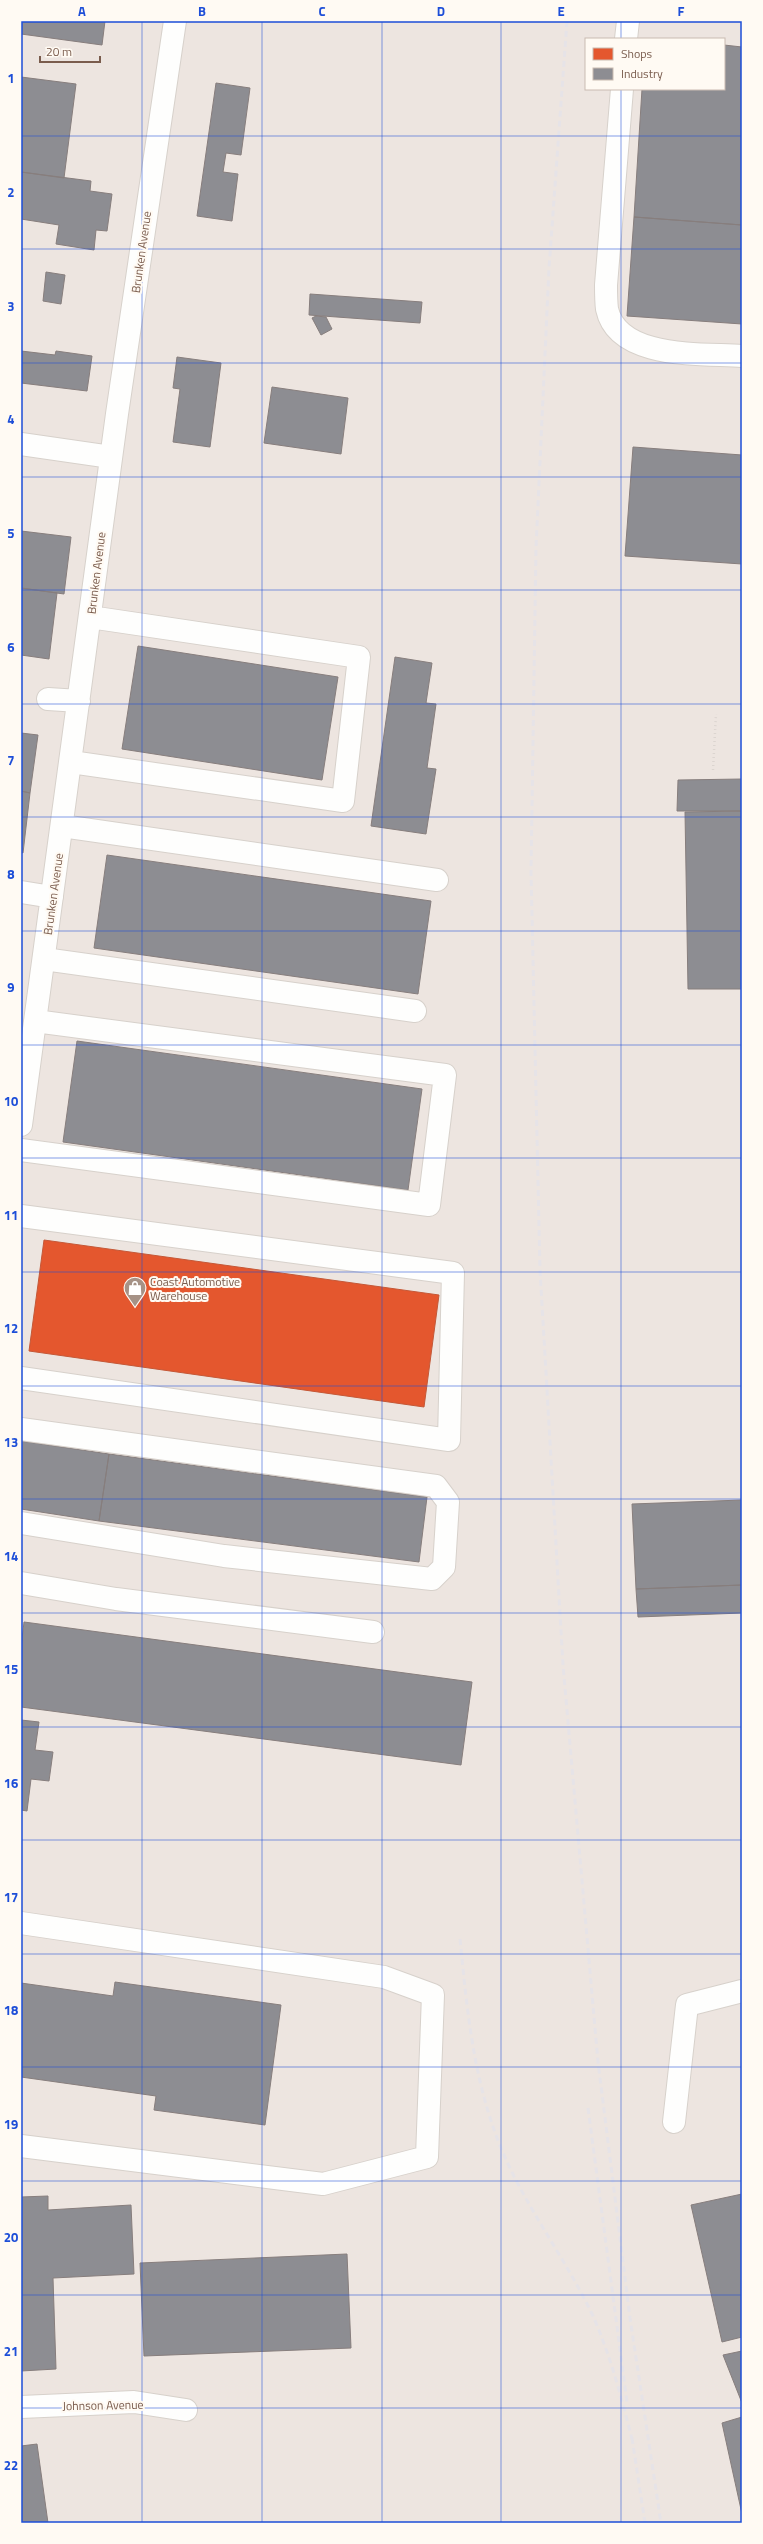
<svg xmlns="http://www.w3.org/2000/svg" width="763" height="2544" viewBox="0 0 763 2544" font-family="'Titillium Web',sans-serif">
	<rect width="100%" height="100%" fill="#f9f5f0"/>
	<path fill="#ede5e0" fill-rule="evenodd" d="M21 21H742V2523H21ZM586 39H724V89H586Z"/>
	<path fill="#e4572e" stroke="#c45837" d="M44 1240 439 1295 424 1407 29 1351Z"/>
	<path fill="#8d8d92" stroke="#877e7d" d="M21 21H105L102 45 21 34Z
		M724 45 742 47V225L634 217 642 89H724Z
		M21 77 76 84 64 178 21 172Z
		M216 83 250 88 241 155 226 153 223 172 238 174 232 221 197 216Z
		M21 172 91 181 90 191 112 194 107 231 96 230 94 250 56 244 59 225 21 219Z
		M634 217 742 225V324L627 316Z
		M46 272 65 275 61 304 43 301Z
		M310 294 422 302 420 323 309 315Z
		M316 316 326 317 332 329 321 335 312 318Z
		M21 351 55 355 56 351 92 356 87 391 21 383Z
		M177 357 221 363 210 447 173 442 180 389 173 388Z
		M272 387 348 398 341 454 264 443Z
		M633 447 742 455V564L625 556Z
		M21 531 71 537 64 594 21 588Z
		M21 588 57 593 49 659 21 655Z
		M138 646 338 677 322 780 122 749Z
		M395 657 432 663 426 703 436 704 427 768 436 769 426 834 371 826Z
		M21 733 38 735 30 793 21 791Z
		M742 779V811H677L678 780Z
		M21 791 30 793 23 853 21 852Z
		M742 811V989H688L685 812Z
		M107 855 431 901 418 994 94 948Z
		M77 1041 422 1089 408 1190 63 1142Z
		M21 1441 109 1454 99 1521 21 1509Z
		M109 1454 427 1497 419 1562 99 1521Z
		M742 1500V1585L636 1589 632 1504Z
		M742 1585V1613L638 1617 636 1589Z
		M24 1622 472 1682 461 1765 21 1707V1648Z
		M21 1720 39 1722 35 1750 53 1752 49 1781 31 1779 27 1811 21 1810Z
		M115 1982 281 2005 265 2125 154 2110 156 2096 21 2077V1983L113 1996Z
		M742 2194V2337L722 2342 691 2205Z
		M48 2196V2210L131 2205 134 2274 53 2278 56 2369 21 2371V2197Z
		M347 2254 351 2348 144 2356 140 2263Z
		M742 2351V2403L723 2355Z
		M742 2417V2514L722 2423Z
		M37 2444 48 2523H21V2446Z"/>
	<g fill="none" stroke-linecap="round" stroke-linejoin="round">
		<g stroke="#d7d1cb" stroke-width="24">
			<path id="minor" d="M626 39 628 21
				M622 89 606 285C606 292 606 301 607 309 618 360 703 353 742 356
				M21 444 111 457
				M48 699 79 701
				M71 762 343 801 359 657 90 617
				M62 826 437 880
				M21 892 52 897
				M44 959 415 1011
				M21 1125 117 414 175 21
				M21 1150 429 1205 445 1075 35 1021
				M21 1216 453 1273 449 1440 21 1378
				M21 1429 436 1486 448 1502 444 1567 432 1579 224 1556 21 1523
				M21 1583 116 1599 373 1632
				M21 1923 384 1977 433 1995 427 2157 323 2184 21 2146
				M674 2122 687 2005 742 1991
				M21 2407 134 2402 186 2410"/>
		</g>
		<path stroke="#dcd5d0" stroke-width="2.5" stroke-dasharray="1 3" stroke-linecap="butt" d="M713 770 716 714"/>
		<use href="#minor" stroke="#fefefd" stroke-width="22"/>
		<path stroke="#e6e3e7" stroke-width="3" stroke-dasharray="6 4" stroke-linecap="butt" d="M567 21 549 268 536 548 531 871 540 1270 563 1665 598 2062 630 2318 661 2523
			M460 1939C467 2009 473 2077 499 2143 523 2204 565 2257 593 2316 611 2357 622 2400 633 2443
			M588 2108 627 2402
			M632 2438 645 2523"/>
	</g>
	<path fill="none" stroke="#1d4ed8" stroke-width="1" stroke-opacity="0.55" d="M142 21V2523M262 21V2523M382 21V2523M501 21V2523M621 21V39M621 89V2523M21 136H742M21 249H742M21 363H742M21 477H742M21 590H742M21 704H742M21 817H742M21 931H742M21 1045H742M21 1158H742M21 1272H742M21 1386H742M21 1499H742M21 1613H742M21 1727H742M21 1840H742M21 1954H742M21 2067H742M21 2181H742M21 2295H742M21 2408H742"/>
	<defs>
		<g id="shop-pin" transform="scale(1.15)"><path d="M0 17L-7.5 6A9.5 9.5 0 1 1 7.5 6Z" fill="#a69286" stroke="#fffaf3"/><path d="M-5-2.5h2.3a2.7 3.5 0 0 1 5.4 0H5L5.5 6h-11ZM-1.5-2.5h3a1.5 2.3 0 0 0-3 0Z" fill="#fff"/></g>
	</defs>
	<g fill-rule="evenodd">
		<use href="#shop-pin" x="135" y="1288"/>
	</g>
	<g text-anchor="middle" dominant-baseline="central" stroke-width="4" stroke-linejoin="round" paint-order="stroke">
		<g font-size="12" fill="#7a5c4d" stroke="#fffaf3">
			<text transform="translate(141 252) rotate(-82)">Brunken Avenue</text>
			<text transform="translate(96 573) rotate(-83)">Brunken Avenue</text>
			<text transform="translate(53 894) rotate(-82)">Brunken Avenue</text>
			<text transform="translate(103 2405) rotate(-1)">Johnson Avenue</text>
		</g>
		<g font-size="12" fill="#7a5c4d" stroke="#fffaf3" text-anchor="start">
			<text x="150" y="1281">Coast Automotive<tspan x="150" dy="14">Warehouse</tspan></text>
		</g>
	</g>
	<rect width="763" height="2544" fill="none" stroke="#fffaf3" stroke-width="44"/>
	<rect x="585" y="38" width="140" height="52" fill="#fffaf3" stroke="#cabbb1"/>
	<rect x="593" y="48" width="20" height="12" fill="#e4572e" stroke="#cabbb1"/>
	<text x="621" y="58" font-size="12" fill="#7a5c4d">Shops</text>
	<rect x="593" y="68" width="20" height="12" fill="#8d8d92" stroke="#cabbb1"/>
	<text x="621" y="78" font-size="12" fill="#7a5c4d">Industry</text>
	<path d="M40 56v6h60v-6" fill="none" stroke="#7a5c4d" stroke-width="2"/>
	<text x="46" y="56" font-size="12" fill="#7a5c4d" stroke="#fffaf3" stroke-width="3" paint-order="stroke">20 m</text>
	<rect x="22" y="22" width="719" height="2500" fill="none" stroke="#1d4ed8" stroke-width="1.5"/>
	<g font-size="13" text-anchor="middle" font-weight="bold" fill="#1d4ed8">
		<text x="82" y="16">A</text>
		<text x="202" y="16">B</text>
		<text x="322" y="16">C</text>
		<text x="441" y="16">D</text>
		<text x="561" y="16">E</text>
		<text x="681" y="16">F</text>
		<text x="11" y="83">1</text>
		<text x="11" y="197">2</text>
		<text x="11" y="311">3</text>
		<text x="11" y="424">4</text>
		<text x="11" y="538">5</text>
		<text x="11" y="652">6</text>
		<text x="11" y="765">7</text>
		<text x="11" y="879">8</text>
		<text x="11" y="992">9</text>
		<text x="11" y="1106">10</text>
		<text x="11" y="1220">11</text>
		<text x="11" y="1333">12</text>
		<text x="11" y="1447">13</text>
		<text x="11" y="1561">14</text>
		<text x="11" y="1674">15</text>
		<text x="11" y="1788">16</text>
		<text x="11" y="1902">17</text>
		<text x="11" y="2015">18</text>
		<text x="11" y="2129">19</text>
		<text x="11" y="2242">20</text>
		<text x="11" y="2356">21</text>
		<text x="11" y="2470">22</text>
	</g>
</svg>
